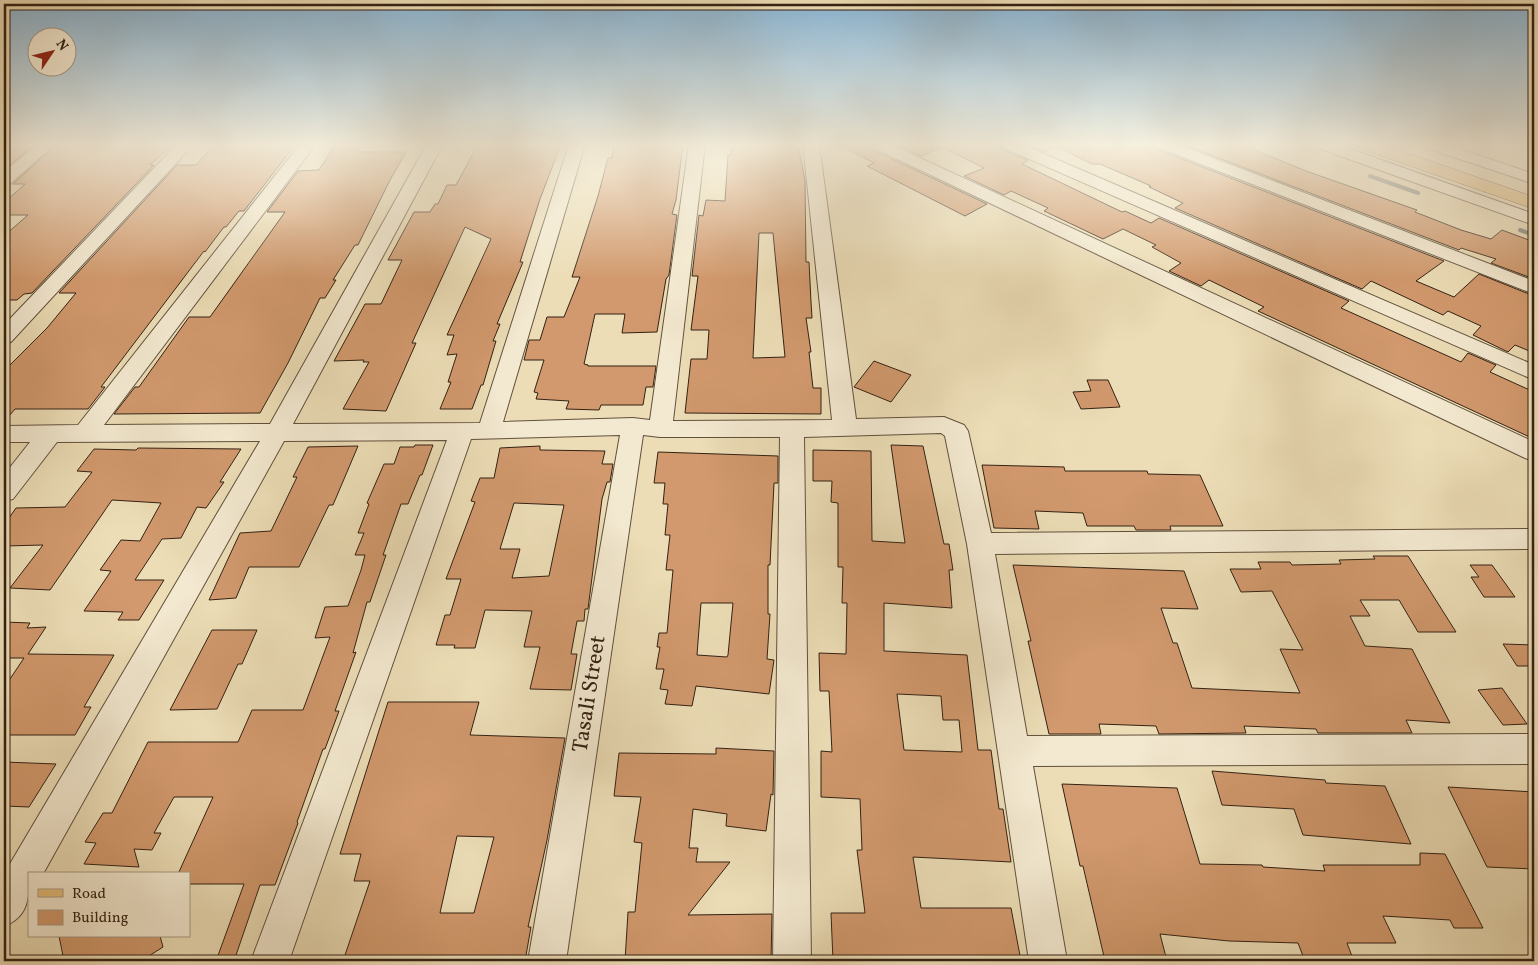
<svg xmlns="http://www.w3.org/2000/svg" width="1538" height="965" viewBox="0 0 1538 965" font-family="Vollkorn,serif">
	<rect width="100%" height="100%" fill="#ecddb6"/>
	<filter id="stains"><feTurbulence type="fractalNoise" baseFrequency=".004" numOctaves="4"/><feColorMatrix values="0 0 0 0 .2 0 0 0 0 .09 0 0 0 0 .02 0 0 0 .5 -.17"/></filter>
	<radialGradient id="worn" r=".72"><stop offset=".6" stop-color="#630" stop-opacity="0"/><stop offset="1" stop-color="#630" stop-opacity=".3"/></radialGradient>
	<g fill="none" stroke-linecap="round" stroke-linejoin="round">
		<path stroke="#737c77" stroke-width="4" d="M1281 144 1287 146
			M1370 176 1418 193
			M1520 230 1534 235"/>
	</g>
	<path fill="#d1996d" stroke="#332113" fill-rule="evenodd" d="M4 144H35L4 170Z
		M57 144H73L69 147H170L150 165H154L32 293 24 294 17 300H4V236L28 215H4V203L25 184H13Z
		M536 144H561L540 199 520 262H523L497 324H500L493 341H496L483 385H481L472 409H440L451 382H448L457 354 447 355 454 335H447L491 239 465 227 412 343H416L386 411 343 409 369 362H363L364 360 334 361 365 304H381L402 260H388L414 212H430L435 204H438L447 185H456L477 146 535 147Z
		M683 144 676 200 672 214 677 215 669 275 666 279 657 332 622 333 625 314H595L584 364 588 365V366H656L653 387H646L643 405H601L599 410 566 409 569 401 536 399 538 393 534 392 544 360H524L529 340H540L547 317H564L580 277H572L598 196 608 158H612L614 145Z
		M731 144H798L805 181 806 262H809L811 302 812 318H806L811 352H809L813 388H821V414L685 413 691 359H707L709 330H691L698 276H692L699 215 703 216 706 200 725 201 728 155H731ZM759 233H773L785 357 753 358Z
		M837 144H868L871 149 987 204 965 216 867 166 874 163Z
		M894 144H998L1001 149 1028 160 1022 164 1122 212 1125 211 1151 223 1159 218 1349 301 1341 308 1461 362 1468 353 1496 365 1490 372 1534 392V439L1258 311 1264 307 1209 280 1201 286 1169 271 1181 263 1152 247 1156 245 1123 229 1103 239 1044 211 1048 208 1011 191 1004 195 964 176 984 168 942 147 921 156Z
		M1025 144H1153L1156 149 1444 261 1416 281 1454 297 1479 274 1534 296V353L1515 345 1508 352 1473 335 1481 326 1448 311 1443 315 1371 281 1362 289 1175 208 1183 203 1149 187 1151 186 1100 164H1092L1056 146 1044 152Z
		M1182 144H1240L1306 171 1417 210 1415 212 1461 230 1491 239 1502 230 1534 242V279L1491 263 1496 259 1461 248 1459 250Z
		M214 145H295L244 211H239L226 227H224L205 252 204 251 101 387H105L88 409H15L4 422V371L47 328 76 293H59L177 165H196Z
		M335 145H362L358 152H406L390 180 358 245H355L333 280H336L325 298H320L288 363 260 413 114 414 135 387H139L189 317H210L285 212H267L298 171 319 170Z
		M874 361 911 375 891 402 854 387Z
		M1087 380H1108L1120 407 1081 409 1073 392 1091 391Z
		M415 445H433L422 475H420L408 504H401L383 555H386L370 602H367L353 653 356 652 335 711H339L325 749H323L297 822 298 823 275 885H260L234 961H216L244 884H189V874H178L213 797H174L154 833H161L152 850 134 849 139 867 84 864 96 843 85 842 103 813H112L148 742H238L252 710H303L330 637 315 638 325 607 348 606 361 570 365 555H355L364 533H358L369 504 367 503 384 464H394L400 447H414Z
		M891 445 923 446 944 544H949L953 570H949L952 608 884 603V651L967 655 978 750H991L999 809H1003L1011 862 913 857 921 908H1011L1021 961H833L831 913H865L857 850H862L860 799 821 797V751L832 752 829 691H820L819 653 846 654 847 603H842L843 567H838V503L831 502 832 481H813V450L871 451 872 541 905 543ZM897 694 941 696 943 720H959L962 752 904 750Z
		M358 446 333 505H329L299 567H249L236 598 209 600 240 533 271 531 297 477H293L308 447Z
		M540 446V450L605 451 602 464H613L610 482H607L602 499 588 609H585L584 621H577L571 654H577L571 690 530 689 540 647H524L532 611 485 610 475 648H454L455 645H436L445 615H450L461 579H446L475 502 471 501 480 478H494L500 448ZM514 503 564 505 549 576 512 578 520 549H500Z
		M138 448 241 449 220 482H224L206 508 197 507 181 538 162 539 135 580H164L139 620H118L123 612 84 611 111 571 100 570 121 540 140 541 161 503 112 500 50 590 10 588 43 545 4 546V525L16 508 65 507 92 472 77 471 94 449 136 450Z
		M658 452 778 456V483H774L770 565H768V614H770L767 659 774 660 769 694 696 686 692 706 665 704 668 690 660 689 664 669H656L660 647H657L659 633H667L673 570H666L670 535H665L668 504H663L665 483H654ZM701 603H733L728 655 727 657 697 655Z
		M982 465 1064 467 1065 471H1147L1148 474 1200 475 1223 526H1170L1171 530H1136L1134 526H1087L1083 513 1035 511 1039 529 994 528Z
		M1373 556H1408L1456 632H1418L1399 600H1360L1370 616H1350L1365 646 1412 649 1450 723 1406 720 1412 733H1318L1316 729 1244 726 1246 733 1159 734 1156 726 1099 724 1101 734H1049L1028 641H1031L1013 565 1184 571 1198 609 1161 608 1173 643H1177L1192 688 1300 693 1280 649 1303 650 1272 591 1241 592 1230 569H1261L1258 562H1290L1292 565 1341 564 1339 560 1375 559Z
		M1470 565H1492L1515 597H1484L1471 577H1479Z
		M4 622 30 623 27 628 46 627 28 654 114 655 84 707H91L75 735H4V688L24 658H4Z
		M212 630H257L242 664H238L217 709 170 710Z
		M1503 644 1534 645V666H1517Z
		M1502 688 1527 724 1503 725 1478 690Z
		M388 702H479L470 735 565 738 547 840 528 927H531L525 961H343L370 881H354L361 854H340ZM457 836 494 837 474 913H440Z
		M716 748 774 751 773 795 771 794 766 831 726 826 727 814 693 809 689 848H698L696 862H730L688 915 772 914 771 961H625L628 912H635L642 843 634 842 641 797 614 796 619 753 716 754Z
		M4 762 56 764 29 807 4 806Z
		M1212 771 1325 780 1326 783 1385 786 1411 844 1303 835 1294 809 1222 805Z
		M1062 784 1177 788 1200 864 1262 865 1263 867 1325 871 1323 865H1420V853L1445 854 1483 928H1454L1450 920 1383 916 1396 943H1347L1353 959 1303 956 1298 943 1229 941 1160 934 1167 961H1105L1083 866H1080Z
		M1448 787 1534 792V869L1487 867Z
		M59 936H160L163 947 141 961H64Z"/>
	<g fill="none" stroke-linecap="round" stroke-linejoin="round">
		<g stroke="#61503c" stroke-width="2">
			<path id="minor" d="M38 144H55L10 184 4 185V172Z
				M177 144H194L11 342 4 344V325Z
				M300 144H316L104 425 270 424 427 144H443L293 424 480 423 569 144H585L503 422 633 418 650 420 689 144H705L673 421 832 420 803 144H819L856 419 944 417 964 425 968 431 991 533 1534 529V549L995 554 1027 736 1534 734V764L1033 766 1067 961H1029L967 544 945 436 941 433 804 437 811 961H773L780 437H660L643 435 566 961H528L620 435 471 439 289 961H251L447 440 284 441 43 874H29C29 897 29 917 4 926V874L260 441 57 442 13 499 4 501V475L30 442H4V426L78 425Z
				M870 144H890L1534 442V461L1525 458 872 147Z
				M1000 144H1021L1534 365V380L1002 147Z
				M1155 144H1177L1534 281V294L1157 147Z
				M1313 144H1336L1534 214V225L1315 147Z
				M1422 144H1445L1534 174V184L1424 147Z"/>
		</g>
		<g stroke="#332113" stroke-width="1">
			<path id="major" d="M1356 144H1381L1534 197V209L1359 148Z"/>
		</g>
		<use href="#minor" fill="#f3e9d0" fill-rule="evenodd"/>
		<use href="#major" fill="#e6be7b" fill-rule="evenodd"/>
	</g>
	<linearGradient id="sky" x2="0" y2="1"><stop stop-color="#8ab6d5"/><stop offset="0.52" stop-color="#f6f0de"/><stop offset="1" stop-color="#f6f0de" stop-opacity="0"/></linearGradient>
	<rect width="1538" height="279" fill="url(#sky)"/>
	<g text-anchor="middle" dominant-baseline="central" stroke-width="4.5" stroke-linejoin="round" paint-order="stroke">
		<g font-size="22" fill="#332113" stroke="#f3e9d0">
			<text transform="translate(590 694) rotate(-81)">Tasali Street</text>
		</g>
	</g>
	<rect width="1538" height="965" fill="none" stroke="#ecddb6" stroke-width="20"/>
	<rect x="5" y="5" width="1528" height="955" fill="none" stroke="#332113" stroke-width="2.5"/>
	<rect x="10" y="10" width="1518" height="945" fill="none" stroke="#332113"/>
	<rect x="28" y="872" width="162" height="65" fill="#f3e9d0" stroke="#a69984"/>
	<rect x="38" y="889" width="25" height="8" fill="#e6be7b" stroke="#a69984"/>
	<text x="72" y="898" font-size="15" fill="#332113">Road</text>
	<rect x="38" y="910" width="25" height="15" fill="#d1996d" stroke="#a69984"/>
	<text x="72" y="922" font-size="15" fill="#332113">Building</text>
	<g transform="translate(52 52) rotate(55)"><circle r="24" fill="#f3e9d0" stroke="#a69984"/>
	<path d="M0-4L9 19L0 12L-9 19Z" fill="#8f2418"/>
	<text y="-8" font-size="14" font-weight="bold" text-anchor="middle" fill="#332113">N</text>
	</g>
	<rect width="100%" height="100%" filter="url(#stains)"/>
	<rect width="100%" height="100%" fill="url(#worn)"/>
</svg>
